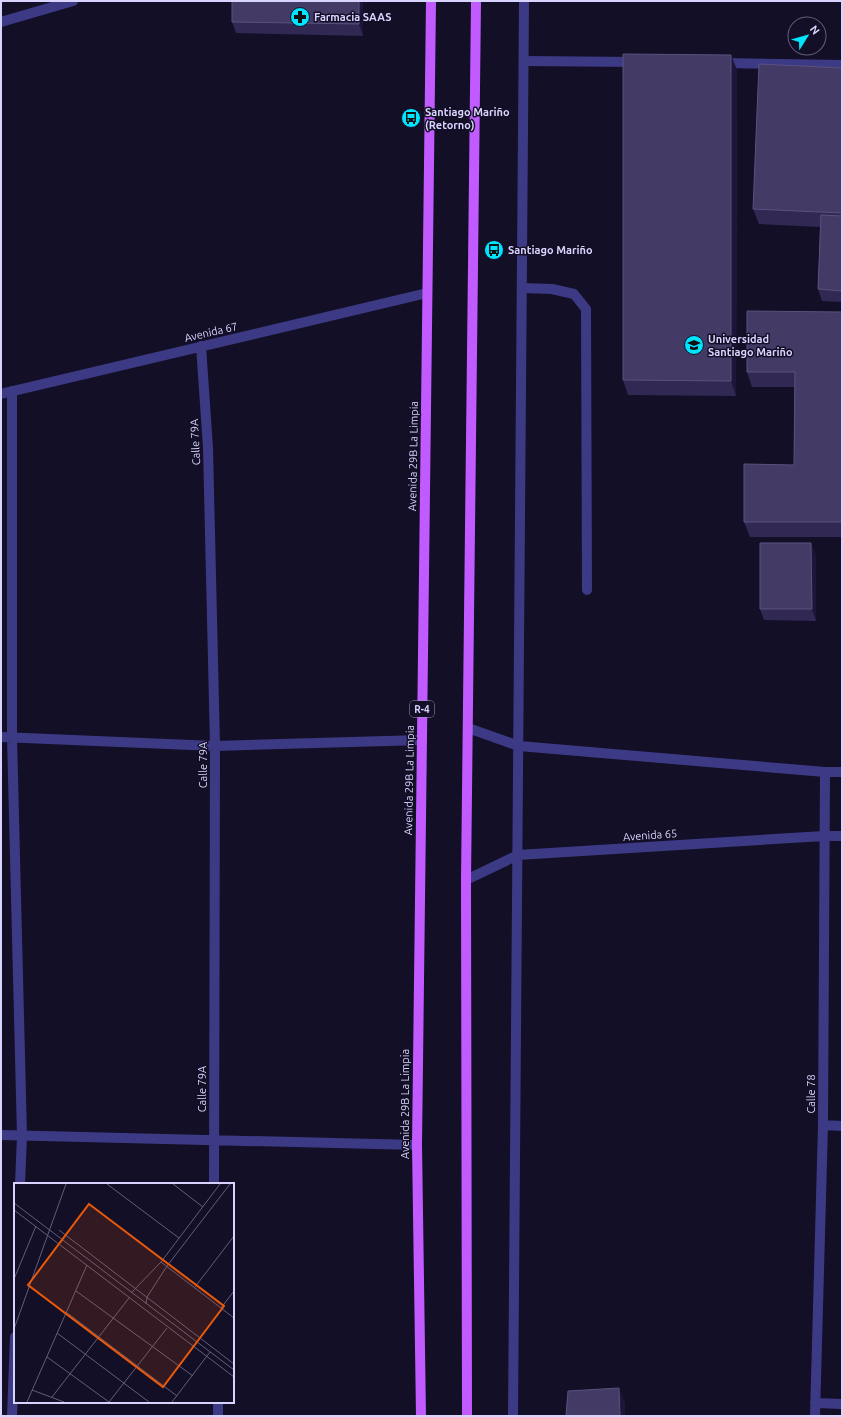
<svg xmlns="http://www.w3.org/2000/svg" width="843" height="1417" viewBox="0 0 843 1417" font-family="Ubuntu,sans-serif">
	<rect width="100%" height="100%" fill="#130f26"/>
	<g fill="none" stroke-linecap="round" stroke-linejoin="round">
		<path stroke="#3d3a85" stroke-width="10" d="M524 61 636 62
			M722 63 842 65
			M522 288 552 289 574 294 586 309 587 590"/>
		<path stroke="#3d3a85" stroke-width="10" d="M1 22 73 1
			M201 346 208 448 215 746 214 1184
			M12 391V737L22 1136 20 1184
			M1 394 427 293
			M468 728 519 746 825 772H842
			M1 737 215 746 422 740
			M466 880 518 855 824 836H842
			M823 1125 842 1126
			M1 1135 417 1145
			M218 1402V1416
			M815 1403 842 1404
			M12 1416 15 1337
			M513 1416 524 1
			M815 1416 823 1125 825 772"/>
		<path stroke="#c25bff" stroke-width="10" d="M421 1416 417 1145 431 1
			M467 1416 466 880 476 1"/>
	</g>
	<path fill="#312854" d="M232 1H363V36L236 33 232 22Z
		M731 55 737 70 736 396 628 395 623 380Z
		M842 68V302L822 301 818 289 820 227 759 224 753 209Z
		M842 312V537H750L744 522 794 465V387H752L747 372Z
		M816 555V621L764 620 760 609Z"/>
	<path fill="#1d163a" d="M359 1H363V36L359 24Z
		M731 55 737 70 736 396 731 381Z
		M811 543 816 555V621L812 609Z
		M619 1388 625 1403V1416H620Z"/>
	<path fill="#433a66" stroke="#5a527e" d="M232 1H359V24L232 22Z
		M623 54 731 55V381L623 380Z
		M759 64 842 68V213L753 209Z
		M821 215 842 216V291L818 289Z
		M747 311 842 312V522H744V464L794 465 795 372H747Z
		M760 543H811L812 609H760Z
		M619 1388 620 1416H565H566L568 1391Z"/>
	<defs>
		<g id="pharmacy-disc" transform="scale(1)"><circle r="9.5" fill="#00e5ff" stroke="#130f26"/><path d="M-2-6h4v4h4v4h-4v4h-4v-4h-4v-4h4Z" fill="#111"/></g>
		<g id="bus-disc" transform="scale(1)"><circle r="9.5" fill="#00e5ff" stroke="#130f26"/><path d="M-5-6H5V4H4V6H2V4H-2V6H-4V4H-5ZM-3.5-4V0h7V-4ZM-3.5 1.2v1.5H-2V1.2ZM2 1.2v1.5H3.5V1.2Z" fill="#111"/></g>
		<g id="university-disc" transform="scale(1)"><circle r="9.5" fill="#00e5ff" stroke="#130f26"/><path d="M0-5L7-2L0 1L-7-2ZM-4 1L0 2.5L4 1V4Q0 6-4 4Z" fill="#111"/></g>
	</defs>
	<g fill-rule="evenodd">
		<use href="#pharmacy-disc" x="300" y="17"/>
		<use href="#bus-disc" x="411" y="118"/>
		<use href="#bus-disc" x="494" y="250"/>
		<use href="#university-disc" x="694" y="345"/>
	</g>
	<g text-anchor="middle" dominant-baseline="central" stroke-width="3" stroke-linejoin="round" paint-order="stroke">
		<rect fill="#130f26" stroke="#9e99be" stroke-width="1" x="410" y="701" width="24" height="16" rx="3"/>
		<g font-size="10" font-weight="bold" fill="#d9d4ff">
			<text x="422" y="709">R-4</text>
		</g>
		<g font-size="11" font-weight="bold" fill="#d9d4ff" stroke="#130f26" text-anchor="start">
			<text x="314" y="17">Farmacia SAAS</text>
			<text x="425" y="112">Santiago Mariño<tspan x="425" dy="13">(Retorno)</tspan></text>
			<text x="508" y="250">Santiago Mariño</text>
			<text x="708" y="339">Universidad<tspan x="708" dy="13">Santiago Mariño</tspan></text>
		</g>
		<g font-size="11" fill="#d9d4ff" stroke="#130f26">
			<text transform="translate(211 332) rotate(-13)">Avenida 67</text>
			<text transform="translate(195 442) rotate(-93)">Calle 79A</text>
			<text transform="translate(413 456) rotate(-89)">Avenida 29B La Limpia</text>
			<text transform="translate(203 765) rotate(-90)">Calle 79A</text>
			<text transform="translate(409 780) rotate(-89)">Avenida 29B La Limpia</text>
			<text transform="translate(650 835) rotate(-4)">Avenida 65</text>
			<text transform="translate(202 1089) rotate(-90)">Calle 79A</text>
			<text transform="translate(811 1094) rotate(-90)">Calle 78</text>
			<text transform="translate(405 1104) rotate(-90)">Avenida 29B La Limpia</text>
		</g>
	</g>
	<g transform="translate(14 1183)">
		<rect width="220" height="220" fill="#130f26"/>
		<path fill="none" stroke="#625e7d" stroke-width="1" d="M93 1 165 55M159 1 189 24M0 20 220 187M0 27 220 194M45 47 220 181M147 79 220 135M0 96 22 43M181 104 220 53M62 108 179 193M117 110 147 79 206 1M132 121 133 114 153 83 216 1M207 125 220 108M52 129 163 213M0 146 52 1M43 150 135 219M33 174 95 219 153 145M18 207 50 219M38 214 115 115M13 219 73 82M158 219 196 169"/>
		<path fill="#e8590c" fill-opacity="0.15" stroke="#e8590c" stroke-width="2" d="M75 21 210 123 149 204 14 102Z"/>
		<rect width="220" height="220" fill="none" stroke="#d9d4ff" stroke-width="2"/>
	</g>
	<rect width="843" height="1417" fill="none" stroke="#d9d4ff" stroke-width="4"/>
	<g transform="translate(807 36) rotate(53)"><circle r="19" fill="#130f26" stroke="#625e7d"/>
	<path d="M0-3L7 15L0 10L-7 15Z" fill="#00e5ff"/>
	<text y="-6" font-size="11" font-weight="bold" text-anchor="middle" fill="#d9d4ff">N</text>
	</g>
</svg>
